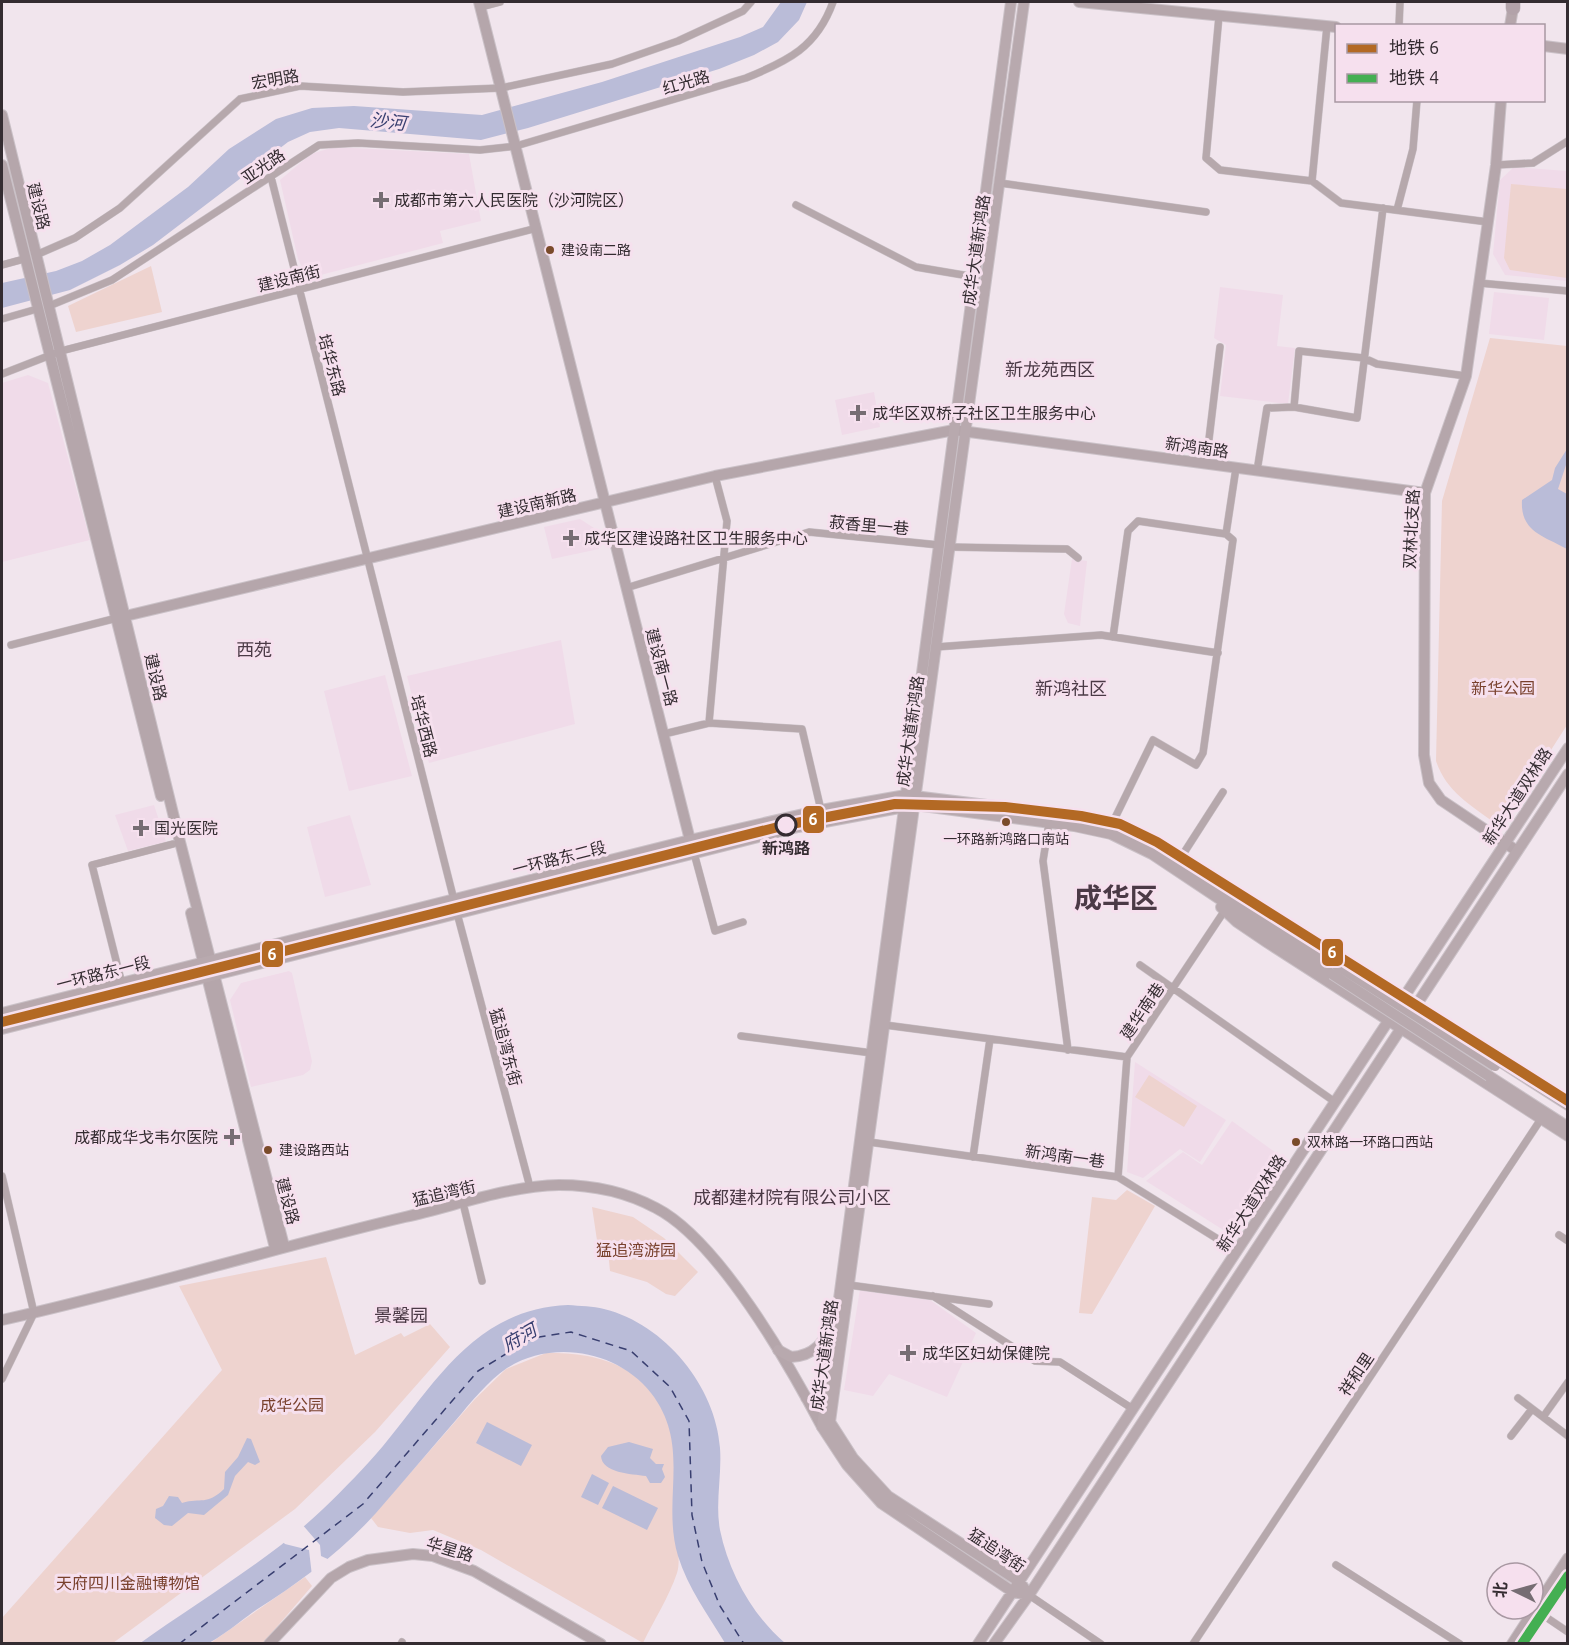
<svg xmlns="http://www.w3.org/2000/svg" width="1569" height="1645" viewBox="0 0 1569 1645" font-family="Ubuntu,'Noto Sans SC',sans-serif">
	<rect width="100%" height="100%" fill="#f1e5ed"/>
	<path fill="#f0dbe9" d="M334 147 469 154 481 221 440 231 443 243 313 277 304 271 298 259 280 180 311 154Z
		M1514 167 1567 171V281L1505 275 1493 254 1500 180Z
		M1220 287 1283 295 1277 346 1295 348 1288 404 1220 396 1226 345 1214 338Z
		M1494 292 1549 298 1544 340 1489 334Z
		M28 375 48 383 90 540 2 562V383Z
		M874 392 880 427 842 435 835 400Z
		M580 519 594 528 599 549 552 559 544 527Z
		M1072 559 1087 561 1080 626 1068 623 1064 614Z
		M561 640 575 724 429 763 407 676Z
		M385 675 412 776 349 791 324 691Z
		M154 805 166 842 128 851 115 815Z
		M350 815 371 885 325 897 307 827Z
		M289 971 292 973 312 1061 310 1070 303 1075 251 1087 230 1000 241 983Z
		M1135 1062 1226 1120 1200 1162 1180 1149 1143 1178 1127 1172Z
		M1232 1121 1279 1155 1228 1233 1146 1181 1183 1152 1202 1165Z
		M860 1289 930 1300 976 1333 947 1397 889 1374 873 1396 844 1390Z"/>
	<path fill="#eed3cf" d="M1511 184 1567 189V278L1510 270 1504 258Z
		M151 266 162 312 76 332 68 306Z
		M1490 338 1567 346V725L1510 814 1495 823C1470 805 1446 791 1436 761L1442 501Z
		M1149 1075 1197 1106 1184 1127 1135 1097Z
		M1127 1190 1155 1206 1092 1314 1079 1313 1092 1197 1116 1200Z
		M592 1207 633 1217 664 1238 698 1272 675 1296 666 1294 647 1282 610 1271 608 1251 598 1247Z
		M326 1257 355 1355 401 1333 404 1337 430 1324 450 1347 375 1432 295 1509 113 1643H2V1618L222 1370 179 1286Z
		M546 1353C607 1352 656 1371 673 1436 678 1455 674 1488 674 1509 674 1525 682 1559 677 1573 669 1597 654 1620 643 1643L481 1550 433 1530 410 1533 378 1527 371 1518 475 1399 506 1369Z
		M305 1577 312 1586 263 1643 209 1644Z"/>
	<path fill="#babcd8" d="M781 2H807L799 20 778 42 754 55 719 69 528 128 481 140 339 128 310 132 288 142 153 245 120 265 70 290 2 308V283L56 271 82 261 110 245 188 187 229 149 276 119 312 108 354 106 482 115 602 82 740 37 763 27Z
		M1567 449V462L1558 489 1567 494V549C1544 536 1520 532 1522 500L1552 480 1555 468Z
		M568 1305C580 1306 593 1306 604 1309 665 1324 716 1387 720 1448 722 1476 715 1503 720 1530 729 1573 752 1615 785 1643H725C708 1615 688 1588 678 1556 661 1499 692 1446 651 1393 618 1351 553 1339 507 1368 488 1381 471 1402 456 1420 429 1451 403 1482 376 1513 341 1552 300 1582 256 1610 246 1617 216 1641 208 1643 193 1645 156 1643 139 1644 199 1601 271 1559 323 1509 344 1489 365 1467 383 1446 436 1382 475 1309 568 1305Z
		M487 1422 532 1445 521 1466 476 1443Z
		M247 1438 251 1439 260 1462 255 1465 248 1462 235 1476 228 1495 204 1515 188 1513 172 1526 164 1525 155 1518 156 1509 163 1506 169 1496 178 1497 182 1503C202 1497 206 1506 224 1489L225 1472 238 1457Z
		M629 1442 653 1449 650 1458 656 1464H664L662 1469 665 1477 661 1483H650L646 1476C631 1474 602 1473 601 1456L608 1447Z
		M592 1474 609 1483 598 1505 581 1497Z
		M613 1486 658 1508 647 1530 602 1508Z"/>
	<path fill="#f1e5ed" d="M301 1523 320 1545 321 1556 332 1561 312 1576 309 1550 285 1544 281 1540Z"/>
	<g fill="none" stroke-linecap="round" stroke-linejoin="round">
		<path stroke="#393f70" stroke-width="1.5" stroke-dasharray="8 6" stroke-linecap="butt" d="M179 1644 363 1504 478 1371 532 1338 571 1332 631 1351 670 1387 689 1421 692 1515 702 1562 720 1606 744 1644"/>
		<g stroke="#cac1c7" stroke-width="8">
			<path id="street" d="M481 7 500 2
				M1219 16 1206 158 1220 170 1312 181 1341 203 1488 222
				M1399 26 1400 2
				M1496 165 1533 163 1568 141
				M271 177 454 900
				M1312 181 1327 26
				M1000 183 1206 212
				M796 205 916 267 975 277
				M1397 210 1413 149 1417 100
				M36 255 75 238 120 208 240 99 300 86 403 92 501 88 612 64 678 41 743 11 751 2
				M2 265 24 259
				M1479 283 1568 291
				M49 306 112 280 319 145 358 143 480 150 516 146 746 78C788 61 817 47 833 2
				M2 319 37 309
				M2 374 61 351 537 228
				M1294 407 1299 351 1364 358 1377 364 1466 376
				M1206 464 1220 347
				M1257 471 1267 408 1294 407 1357 418 1383 208
				M949 547 1067 549 1078 558
				M626 588 809 532 939 545
				M1113 637 1128 531 1138 521 1226 534
				M11 645 117 618
				M936 647 1101 635 1218 653
				M709 723 727 521 715 476
				M664 734 709 723 802 729 821 810
				M1049 823 1043 861 1068 1050
				M1112 824 1153 740 1196 765 1203 753 1233 540 1226 534 1236 468
				M694 853 715 931 743 922
				M1178 862 1223 792
				M457 913 530 1187
				M1140 965 1335 1102
				M122 984 92 865 173 844
				M885 1025 1127 1057
				M741 1036 872 1053
				M869 1142 1118 1177 1237 1251
				M973 1157 990 1039
				M2 1176 34 1313 2 1379
				M1118 1177 1127 1057 1225 910
				M463 1203 482 1281
				M1559 1235 1568 1241
				M849 1285 989 1304
				M933 1296 1035 1361 1060 1362 1133 1409
				M1518 1398 1568 1436
				M1543 1417 1568 1382
				M1511 1436 1532 1409
				M1336 1565 1460 1644
				M1029 1595 1101 1644
				M1534 1609 1568 1632
				M401 1644 402 1642
				M1193 1644 1541 1119"/>
		</g>
		<g stroke="#cac1c7" stroke-width="12">
			<path id="secondary" d="M479 2 690 840
				M1079 2 1336 27
				M1510 26 1514 2
				M1544 46 1568 49
				M1501 100 1496 165 1466 376 1425 493 1424 755 1429 783 1441 800 1517 851
				M2 115 180 842 284 1246
				M2 165 161 796
				M117 618 715 476 954 430 1425 493
				M191 913 275 1248
				M2 1320C137 1290 270 1249 405 1217 455 1206 508 1186 559 1185 593 1185 626 1192 656 1208 718 1240 789 1364 822 1427L830 1422 806 1398
				M269 1644 331 1578 349 1567 368 1560 413 1554 433 1556 474 1571 601 1644
				M1512 1644 1568 1558"/>
		</g>
		<g stroke="#cac1c7" stroke-width="12">
			<path id="primary" d="M1011 2 822 1427 847 1465 881 1503 1013 1592 1029 1595
				M1024 2 830 1422 853 1458 888 1496 1020 1582 1029 1595
				M1221 907 1237 922 1268 943 1568 1136
				M1328 951 1568 1105
				M2 1013 690 840 821 810 906 795 1075 816 1112 824 1156 847 1335 964
				M2 1029 798 827 915 805 1074 826 1111 834 1152 854 1332 974
				M1489 1076 1568 1127
				M778 1350 791 1357C815 1356 824 1341 834 1323
				M978 1644 1568 748
				M994 1644 1029 1595 1568 774"/>
		</g>
		<g stroke="#cac1c7" stroke-width="15">
			<path id="highway" d="M1513 8V2"/>
		</g>
		<use href="#street" stroke="#b6a8ac" stroke-width="7"/>
		<use href="#secondary" stroke="#b5a6ab" stroke-width="10"/>
		<use href="#primary" stroke="#b8a9ae" stroke-width="10"/>
		<use href="#highway" stroke="#b2a2a9" stroke-width="14"/>
		<g stroke="#cac1c7" stroke-width="12" stroke-linecap="butt">
			<path id="primary-bridge" d="M1335 964 1495 1066
				M1332 974 1489 1076"/>
		</g>
		<use href="#primary-bridge" stroke="#b8a9ae" stroke-width="10"/>
		<g stroke="#f6e0ee" stroke-width="15">
			<path id="metro-1" d="M2 1022 786 825 895 804 1005 807 1081 816 1120 824 1157 842 1568 1101"/>
		</g>
		<g stroke="#f6e0ee" stroke-width="15">
			<path id="metro-2" d="M1522 1644 1568 1576"/>
		</g>
		<use href="#metro-1" stroke="#b36924" stroke-width="10"/>
		<use href="#metro-2" stroke="#44af52" stroke-width="10"/>
	</g>
	<g fill="#766d73" stroke="#f6e0ee" stroke-width="2">
		<path d="M378 191h6v6h6v6h-6v6h-6v-6h-6v-6h6z"/>
		<path d="M855 404h6v6h6v6h-6v6h-6v-6h-6v-6h6z"/>
		<path d="M568 529h6v6h6v6h-6v6h-6v-6h-6v-6h6z"/>
		<path d="M138 819h6v6h6v6h-6v6h-6v-6h-6v-6h6z"/>
		<path d="M229 1128h6v6h6v6h-6v6h-6v-6h-6v-6h6z"/>
		<path d="M905 1344h6v6h6v6h-6v6h-6v-6h-6v-6h6z"/>
	</g>
	<g fill="#7a4b2a" stroke="#f6e0ee" stroke-width="2">
		<circle cx="550" cy="250" r="5"/>
		<circle cx="1006" cy="822" r="5"/>
		<circle cx="1296" cy="1142" r="5"/>
		<circle cx="268" cy="1150" r="5"/>
	</g>
	<circle fill="#f6e0ee" stroke="#342c31" stroke-width="3" cx="786" cy="825" r="10"/>
	<g text-anchor="middle" dominant-baseline="central" stroke-width="6" stroke-linejoin="round" paint-order="stroke">
		<g font-size="14" fill="#342c31" stroke="#f6e0ee" text-anchor="start">
			<text x="561" y="250">建设南二路</text>
			<text x="1006" y="839" text-anchor="middle">一环路新鸿路口南站</text>
			<text x="1307" y="1142">双林路一环路口西站</text>
			<text x="279" y="1150">建设路西站</text>
		</g>
		<g font-size="16" fill="#342c31" stroke="#f6e0ee">
			<text transform="translate(275 79) rotate(-10)">宏明路</text>
			<text transform="translate(686 82) rotate(-16)">红光路</text>
			<text transform="translate(263 166) rotate(-34)">亚光路</text>
			<text transform="translate(39 206) rotate(76)">建设路</text>
			<text transform="translate(976 250) rotate(-82)">成华大道新鸿路</text>
			<text transform="translate(289 278) rotate(-14)">建设南街</text>
			<text transform="translate(332 365) rotate(75)">培华东路</text>
			<text transform="translate(1197 447) rotate(8)">新鸿南路</text>
			<text transform="translate(537 503) rotate(-13)">建设南新路</text>
			<text transform="translate(869 525) rotate(5)">菽香里一巷</text>
			<text transform="translate(1411 529) rotate(-87)">双林北支路</text>
			<text transform="translate(662 667) rotate(75)">建设南一路</text>
			<text transform="translate(156 677) rotate(77)">建设路</text>
			<text transform="translate(424 726) rotate(76)">培华西路</text>
			<text transform="translate(910 731) rotate(-82)">成华大道新鸿路</text>
			<text transform="translate(1517 796) rotate(-57)">新华大道双林路</text>
			<text transform="translate(559 858) rotate(-14)">一环路东二段</text>
			<text transform="translate(103 973) rotate(-14)">一环路东一段</text>
			<text transform="translate(1142 1011) rotate(-56)">建华南巷</text>
			<text transform="translate(506 1047) rotate(75)">猛追湾东街</text>
			<text transform="translate(1065 1156) rotate(8)">新鸿南一巷</text>
			<text transform="translate(444 1193) rotate(-13)">猛追湾街</text>
			<text transform="translate(288 1201) rotate(75)">建设路</text>
			<text transform="translate(1251 1203) rotate(-57)">新华大道双林路</text>
			<text transform="translate(824 1355) rotate(-82)">成华大道新鸿路</text>
			<text transform="translate(1356 1374) rotate(-56)">祥和里</text>
			<text transform="translate(450 1549) rotate(17)">华星路</text>
			<text transform="translate(997 1550) rotate(34)">猛追湾街</text>
		</g>
		<g font-size="16" fill="#342c31" stroke="#f6e0ee" text-anchor="start">
			<text x="394" y="200">成都市第六人民医院（沙河院区）</text>
			<text x="872" y="413">成华区双桥子社区卫生服务中心</text>
			<text x="584" y="538">成华区建设路社区卫生服务中心</text>
			<text x="154" y="828">国光医院</text>
			<text x="218" y="1137" text-anchor="end">成都成华戈韦尔医院</text>
			<text x="922" y="1353">成华区妇幼保健院</text>
		</g>
		<g font-size="16" fill="#79412d" stroke="#f6e0ee">
			<text x="1503" y="688">新华公园</text>
			<text x="636" y="1250">猛追湾游园</text>
			<text x="292" y="1405">成华公园</text>
			<text x="128" y="1583">天府四川金融博物馆</text>
		</g>
		<g font-size="16" font-weight="bold" fill="#342c31" stroke="#f6e0ee">
			<text x="786" y="848">新鸿路</text>
		</g>
		<g font-size="18" font-style="italic" fill="#393f70" stroke="#f6e0ee">
			<text transform="translate(388 121) rotate(6)">沙河</text>
			<text transform="translate(519 1337) rotate(-30)">府河</text>
		</g>
		<g font-size="18" fill="#4b3a46" stroke="#f6e0ee">
			<text x="1050" y="369">新龙苑西区</text>
			<text x="254" y="649">西苑</text>
			<text x="1071" y="688">新鸿社区</text>
			<text x="792" y="1197">成都建材院有限公司小区</text>
			<text x="401" y="1315">景馨园</text>
		</g>
		<g font-size="28" font-weight="bold" fill="#4b3a46" stroke="#f6e0ee">
			<text x="1116" y="897">成华区</text>
		</g>
	</g>
	<g stroke="#f6e0ee" stroke-width="2">
		<rect x="802" y="805" width="23" height="29" rx="6" fill="#b36924"/>
		<rect x="1321" y="938" width="23" height="29" rx="6" fill="#b36924"/>
		<rect x="261" y="940" width="23" height="28" rx="6" fill="#b36924"/>
	</g>
	<g font-size="16" text-anchor="middle" font-weight="bold" fill="#fff">
		<text x="813" y="825">6</text>
		<text x="1332" y="958">6</text>
		<text x="272" y="960">6</text>
	</g>
	<rect width="1569" height="1645" fill="none" stroke="#342c31" stroke-width="6"/>
	<rect x="1335" y="24" width="210" height="78" fill="#f6e0ee" stroke="#a898a2" stroke-width="1.5"/>
	<rect x="1347" y="44" width="30" height="9" fill="#b36924" stroke="#a898a2" stroke-width="1.5"/>
	<text x="1389" y="54" font-size="18" fill="#342c31">地铁 6</text>
	<rect x="1347" y="74" width="30" height="9" fill="#44af52" stroke="#a898a2" stroke-width="1.5"/>
	<text x="1389" y="84" font-size="18" fill="#342c31">地铁 4</text>
	<g transform="translate(1515 1591) rotate(275)"><circle r="28" fill="#f6e0ee" stroke="#a898a2" stroke-width="1.5"/>
	<path d="M0-4.5L10 22L0 15L-10 22Z" fill="#766d73"/>
	<text y="-9" font-size="16" font-weight="bold" text-anchor="middle" fill="#342c31">北</text>
	</g>
</svg>
